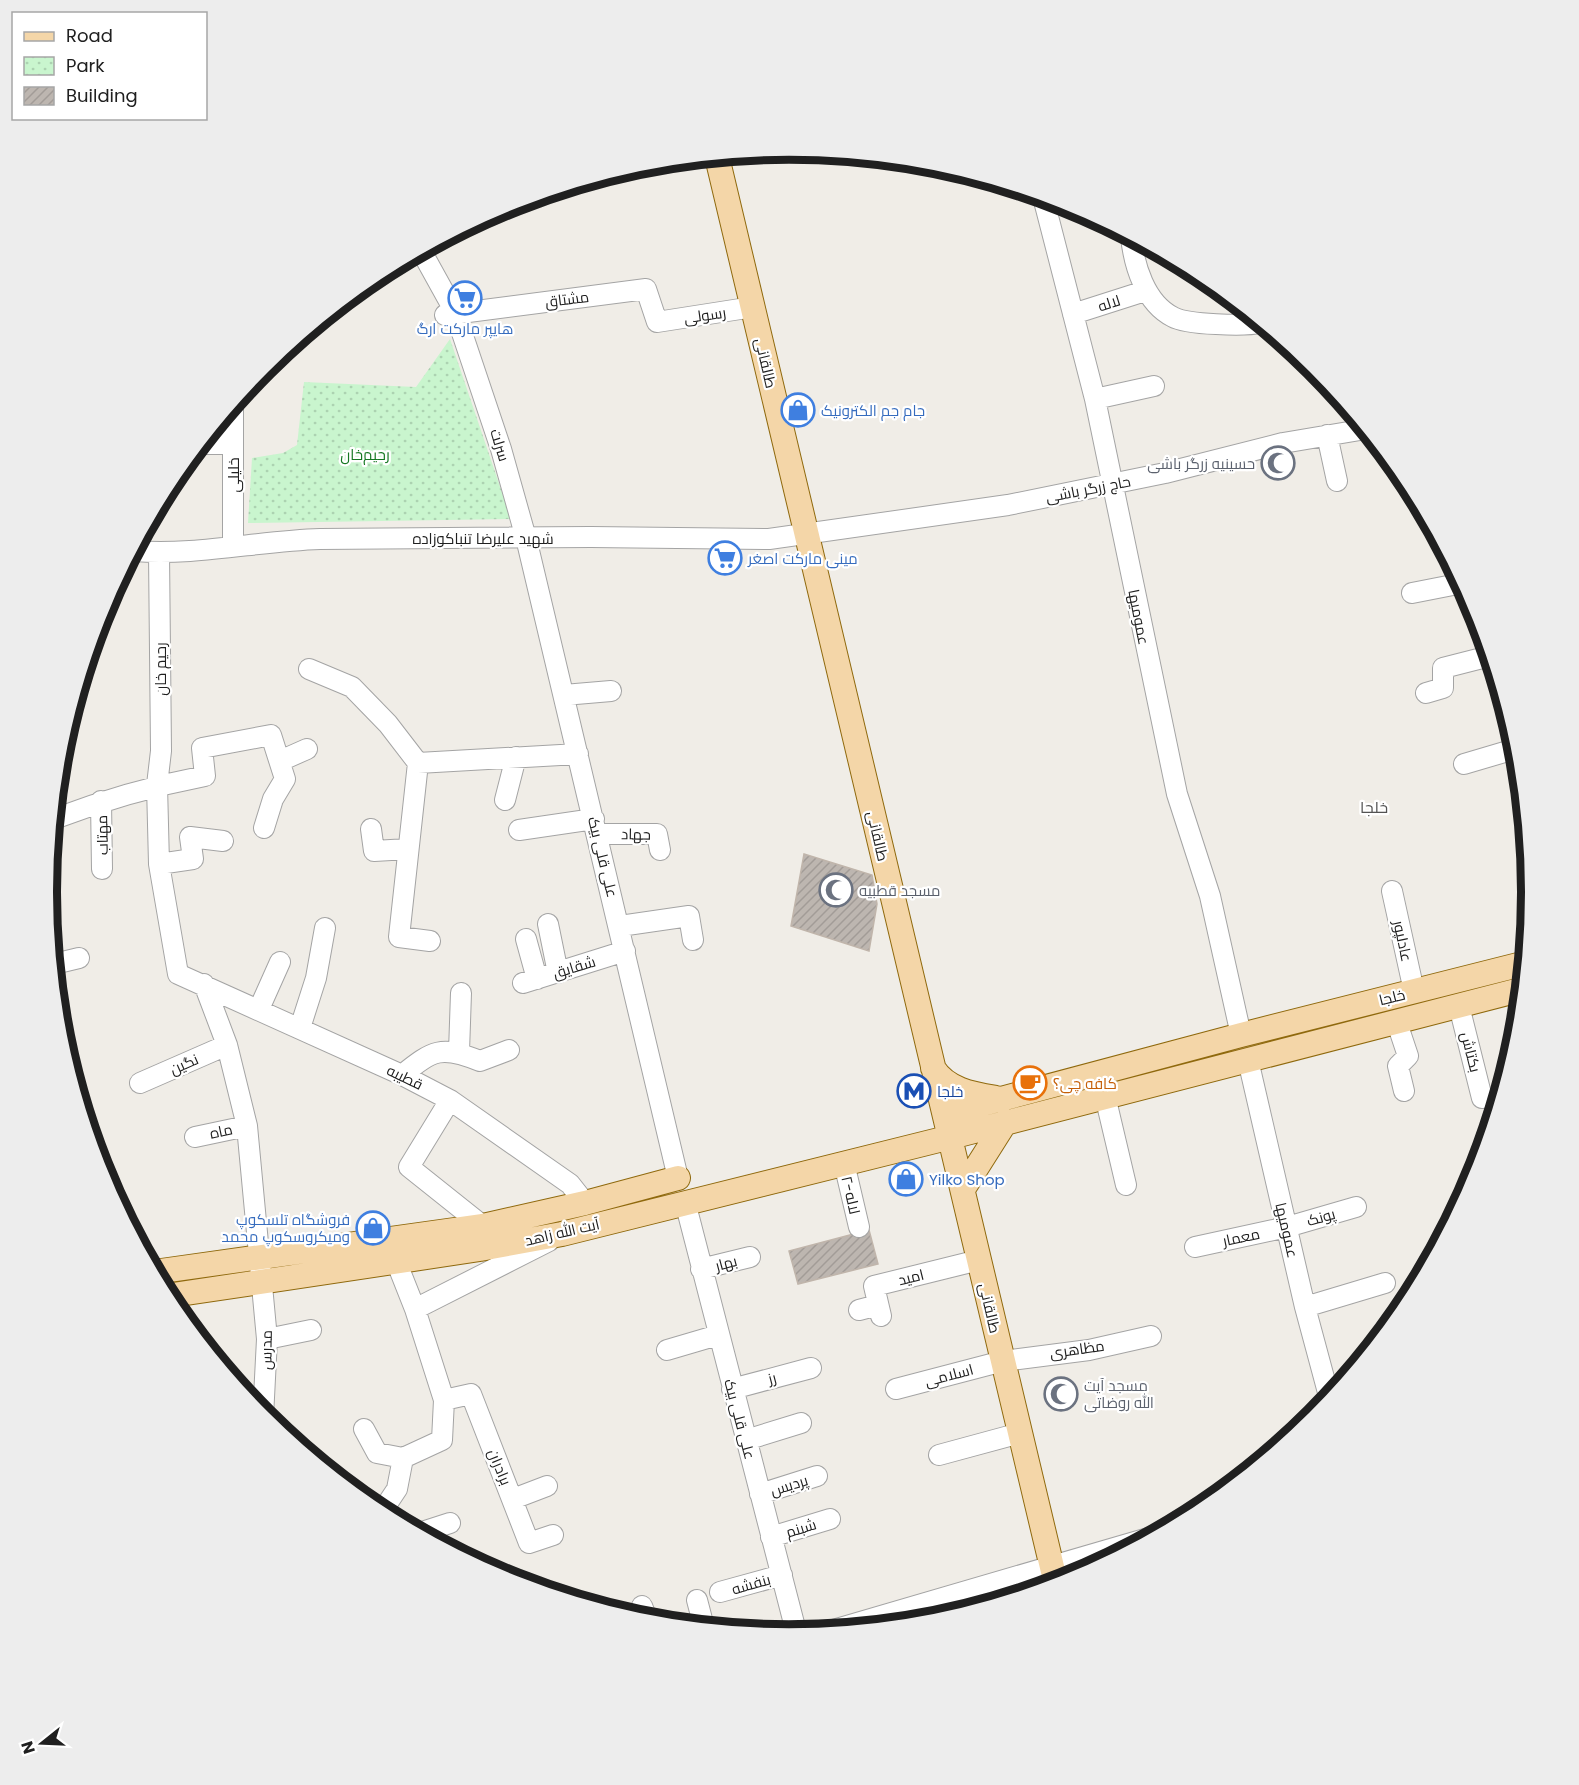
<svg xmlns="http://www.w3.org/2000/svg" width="1579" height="1785" viewBox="0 0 1579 1785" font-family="Poppins,Cairo,sans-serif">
	<defs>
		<pattern id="park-dots" width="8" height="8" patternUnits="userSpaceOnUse" patternTransform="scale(1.5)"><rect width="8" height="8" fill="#c9f5ce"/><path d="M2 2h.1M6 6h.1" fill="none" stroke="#acd2b1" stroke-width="1.8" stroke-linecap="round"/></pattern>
		<pattern id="building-hatch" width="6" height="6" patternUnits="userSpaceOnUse" patternTransform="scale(1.5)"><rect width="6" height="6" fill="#bdb6b0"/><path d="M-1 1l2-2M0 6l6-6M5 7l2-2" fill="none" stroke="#a29c97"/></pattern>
	</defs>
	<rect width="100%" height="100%" fill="#f0ede7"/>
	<path fill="url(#park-dots)" d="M450 339 511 519 248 523 252 458 283 453 297 445 304 382 416 387Z"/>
	<path fill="url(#building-hatch)" stroke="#c0b5ab" stroke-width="1.5" d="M804 854 872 875 877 904 869 951 791 926Z
		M869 1230 878 1264 798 1284 789 1251Z"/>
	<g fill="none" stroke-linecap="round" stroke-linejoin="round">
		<g stroke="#a4a4a4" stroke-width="22">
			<path id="minor" d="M1043 197 1095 399 1177 794 1210 896 1241 1035
				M1131 237C1134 265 1145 303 1173 317 1187 325 1245 326 1261 323
				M424 256 455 312 501 449 526 538 678 1178
				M1073 314 1145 291
				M445 315 646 289 657 322 753 307
				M1095 399 1154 386
				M1327 435 1337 481
				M201 444H233
				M233 545V405
				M134 551C195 556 258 541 320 539L591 537 769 539 1008 505 1165 473 1283 443 1366 429
				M159 553 161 751 157 785 159 864 178 974 402 1075 450 1100 570 1184 585 1203
				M1412 593 1463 583
				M309 669 352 687 388 724 418 763 399 937 430 941
				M1426 693 1443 688V668L1490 656
				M564 695 611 691
				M280 761 307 749
				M418 763 578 754
				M1464 764 1518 748
				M505 800 516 757
				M101 801 102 869
				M54 819C104 800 153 786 205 776L202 748 271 735 285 779 273 799 264 828
				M371 829 374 851 408 849
				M519 830 594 819
				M598 834H657L660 850
				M159 864 193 859 190 837 223 841
				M1392 891 1414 991
				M548 924 558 973
				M620 926 689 916 693 940
				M526 939 537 979
				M54 964 79 958
				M523 983 625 951
				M204 984 227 1045 247 1126 267 1339 263 1417
				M1459 1006 1482 1098
				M259 1009 280 962
				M1397 1023 1408 1056 1398 1066 1404 1091
				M300 1028 316 978 325 928
				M459 1052 461 993
				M1248 1060 1305 1307 1330 1400
				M402 1075C433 1050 441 1045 480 1061L509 1050
				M140 1083 227 1045
				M1105 1096 1126 1185
				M450 1100 409 1167 483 1226
				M195 1137 247 1126
				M844 1163 859 1227
				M685 1202 797 1635
				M1195 1247 1287 1227 1356 1207
				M396 1261 415 1309 549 1241
				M701 1269 750 1257
				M1305 1307 1385 1283
				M859 1310 878 1305
				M881 1316 874 1286 979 1260
				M267 1339 311 1330
				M667 1350 718 1335
				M732 1389 811 1368
				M896 1389 1003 1361 1089 1350 1151 1336
				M444 1400 471 1394 529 1543 553 1535
				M364 1429 377 1453 403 1458
				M746 1440 801 1423
				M939 1455 1020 1433
				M760 1494 817 1476
				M513 1499 547 1486
				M381 1513 397 1489 403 1458 442 1440 444 1400 415 1309
				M419 1533 450 1523
				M771 1537 830 1519
				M720 1592 782 1575
				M697 1600 704 1627
				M642 1606 648 1621
				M826 1632 1155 1536"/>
		</g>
		<g stroke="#8f690d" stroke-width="26">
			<path id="major" d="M717 157 1056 1584
				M933 1068C947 1090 972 1094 996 1098
				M945 1114 1241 1035 1526 963
				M963 1189 1006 1121
				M154 1272 483 1226 585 1203 678 1178
				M166 1296 480 1249 562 1234 951 1137 1523 989"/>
		</g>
		<use href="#minor" stroke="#fff" stroke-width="20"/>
		<use href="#major" stroke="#f4d6a8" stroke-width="24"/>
	</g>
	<defs>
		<g id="supermarket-ring" transform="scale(1.725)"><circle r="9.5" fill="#fff" stroke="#3f7fe0" stroke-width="1.5"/><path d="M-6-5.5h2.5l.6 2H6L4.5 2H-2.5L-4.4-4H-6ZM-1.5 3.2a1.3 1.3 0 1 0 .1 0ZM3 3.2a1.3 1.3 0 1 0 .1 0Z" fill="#3f7fe0"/></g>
		<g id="shop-ring" transform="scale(1.725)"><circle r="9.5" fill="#fff" stroke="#3f7fe0" stroke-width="1.5"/><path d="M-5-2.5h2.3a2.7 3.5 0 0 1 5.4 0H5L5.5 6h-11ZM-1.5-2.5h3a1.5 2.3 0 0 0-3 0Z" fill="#3f7fe0"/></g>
		<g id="mosque-ring" transform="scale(1.725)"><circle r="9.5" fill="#fff" stroke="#6b7280" stroke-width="1.5"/><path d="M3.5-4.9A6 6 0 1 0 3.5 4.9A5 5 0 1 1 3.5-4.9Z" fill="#6b7280"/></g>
		<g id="cafe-ring" transform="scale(1.725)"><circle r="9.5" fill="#fff" stroke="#e8710a" stroke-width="1.5"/><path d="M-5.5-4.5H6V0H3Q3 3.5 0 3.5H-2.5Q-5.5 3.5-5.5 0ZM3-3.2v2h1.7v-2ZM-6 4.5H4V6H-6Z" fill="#e8710a"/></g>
		<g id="metro-ring" transform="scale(1.725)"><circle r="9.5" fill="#fff" stroke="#1a4fb4" stroke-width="1.5"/><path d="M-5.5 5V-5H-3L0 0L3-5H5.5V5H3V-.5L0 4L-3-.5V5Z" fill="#1a4fb4"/></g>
	</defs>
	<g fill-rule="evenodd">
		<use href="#supermarket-ring" x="465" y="298"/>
		<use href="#shop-ring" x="798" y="410"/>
		<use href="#mosque-ring" x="1278" y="463"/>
		<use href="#supermarket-ring" x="725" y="558"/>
		<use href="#mosque-ring" x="836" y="890"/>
		<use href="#cafe-ring" x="1030" y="1083"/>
		<use href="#metro-ring" x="914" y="1091"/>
		<use href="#shop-ring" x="906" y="1179"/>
		<use href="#shop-ring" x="373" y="1228"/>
		<use href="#mosque-ring" x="1061" y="1394"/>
	</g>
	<g text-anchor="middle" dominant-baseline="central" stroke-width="4.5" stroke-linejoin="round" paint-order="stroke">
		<g font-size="15" fill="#202020" stroke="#fff">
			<text transform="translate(567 299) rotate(-7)">مشتاق</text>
			<text transform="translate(1109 303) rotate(-18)">لاله</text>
			<text transform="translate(705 315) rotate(-8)">رسولی</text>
			<text transform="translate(766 363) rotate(77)">طالقانی</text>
			<text transform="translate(500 445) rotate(73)">سرلت</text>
			<text transform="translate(233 475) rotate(-90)">خلیلی</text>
			<text transform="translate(1088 489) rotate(-11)">حاج زرگر باشی</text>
			<text x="483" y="538">شهید علیرضا تنباکوزاده</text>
			<text transform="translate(1139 617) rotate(79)">عمومیها</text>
			<text transform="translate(160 669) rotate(-90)">رحیم خان</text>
			<text transform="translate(636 834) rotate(1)">جهاد</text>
			<text transform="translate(102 835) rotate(-91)">مهتاب</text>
			<text transform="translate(878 836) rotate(77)">طالقانی</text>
			<text transform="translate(603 857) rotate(76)">علی قلی بیک</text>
			<text transform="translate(1403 941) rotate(78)">عادلپور</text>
			<text transform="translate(574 967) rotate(-17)">شقایق</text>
			<text transform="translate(1392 997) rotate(-14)">خلجا</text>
			<text transform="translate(1471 1052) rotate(76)">بکتاش</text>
			<text transform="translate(184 1064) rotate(-24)">نگین</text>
			<text transform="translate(405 1077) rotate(26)">قطیبه</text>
			<text transform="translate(221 1131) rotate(-12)">ماه</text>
			<text transform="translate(851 1195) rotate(77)">۲-لاله</text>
			<text transform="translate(1321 1217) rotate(-16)">پونک</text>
			<text transform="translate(1287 1230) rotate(77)">عمومیها</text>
			<text transform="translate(562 1232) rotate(-13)">آیت الله زاهد</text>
			<text transform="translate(1241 1237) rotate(-12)">معمار</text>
			<text transform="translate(726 1263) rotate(-15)">بهار</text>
			<text transform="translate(911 1277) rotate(-14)">امید</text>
			<text transform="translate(990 1308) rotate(77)">طالقانی</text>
			<text transform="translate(1077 1349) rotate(-8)">مظاهری</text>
			<text transform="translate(266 1350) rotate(-89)">مدرس</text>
			<text transform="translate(949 1375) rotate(-15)">اسلامی</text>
			<text transform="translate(772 1378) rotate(-15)">رز</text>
			<text transform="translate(740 1419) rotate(75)">علی قلی بیک</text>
			<text transform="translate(500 1467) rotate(68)">برادران</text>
			<text transform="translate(789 1485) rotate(-17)">پردیس</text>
			<text transform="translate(801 1528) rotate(-17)">شبنم</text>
			<text transform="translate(751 1584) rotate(-16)">بنفشه</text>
		</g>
		<g font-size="15" fill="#366cbe" stroke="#fff" text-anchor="start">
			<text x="465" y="328" text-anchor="middle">هایپر مارکت ارگ</text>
			<text x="821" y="410">جام جم الکترونیک</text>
			<text x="748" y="558">مینی مارکت اصغر</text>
			<text x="929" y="1179">Yilko Shop</text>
			<text x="350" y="1219" text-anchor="end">فروشگاه تلسکوپ<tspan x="350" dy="17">ومیکروسکوپ محمد</tspan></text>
		</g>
		<g font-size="15" fill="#157721" stroke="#fff">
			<text x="365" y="454">رحیم‌خان</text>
		</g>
		<g font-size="15" fill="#5b616d" stroke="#fff" text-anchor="start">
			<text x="1255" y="463" text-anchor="end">حسینیه زرگر باشی</text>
			<text x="859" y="890">مسجد قطبیه</text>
			<text x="1084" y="1385">مسجد آیت<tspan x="1084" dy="17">الله روضاتی</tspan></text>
		</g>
		<g font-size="15" fill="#c56008" stroke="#fff" text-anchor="start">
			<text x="1053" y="1083">کافه چی؟</text>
		</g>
		<g font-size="15" fill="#164399" stroke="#fff" text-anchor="start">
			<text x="937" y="1091">خلجا</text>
		</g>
		<g font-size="16" fill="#535353" stroke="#fff">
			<text x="1374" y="807">خلجا</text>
		</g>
	</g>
	<path d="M0 0H1579V1785H0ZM57 892a732 732 0 1 1 1464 0a732 732 0 1 1-1464 0Z" fill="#ededed" fill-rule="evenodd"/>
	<path fill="none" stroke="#202020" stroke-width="8" d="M57 892a732 732 0 1 1 1464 0a732 732 0 1 1-1464 0Z"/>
	<rect x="12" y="12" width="195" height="108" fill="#ffffff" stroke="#a6a6a6" stroke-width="1.5"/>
	<rect x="24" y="32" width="30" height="9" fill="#f4d6a8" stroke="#a6a6a6" stroke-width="1.5"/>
	<text x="66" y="42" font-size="18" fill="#202020">Road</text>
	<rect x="24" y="57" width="30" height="18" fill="url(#park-dots)" stroke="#a6a6a6" stroke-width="1.5"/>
	<text x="66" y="72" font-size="18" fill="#202020">Park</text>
	<rect x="24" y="87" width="30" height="18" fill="url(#building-hatch)" stroke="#a6a6a6" stroke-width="1.5"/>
	<text x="66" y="102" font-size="18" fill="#202020">Building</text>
	<g transform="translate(42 1743) rotate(252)" stroke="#ffffff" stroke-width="4.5" paint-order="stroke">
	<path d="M0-4.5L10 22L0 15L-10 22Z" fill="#202020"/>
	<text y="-9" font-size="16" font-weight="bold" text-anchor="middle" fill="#202020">N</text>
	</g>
</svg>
